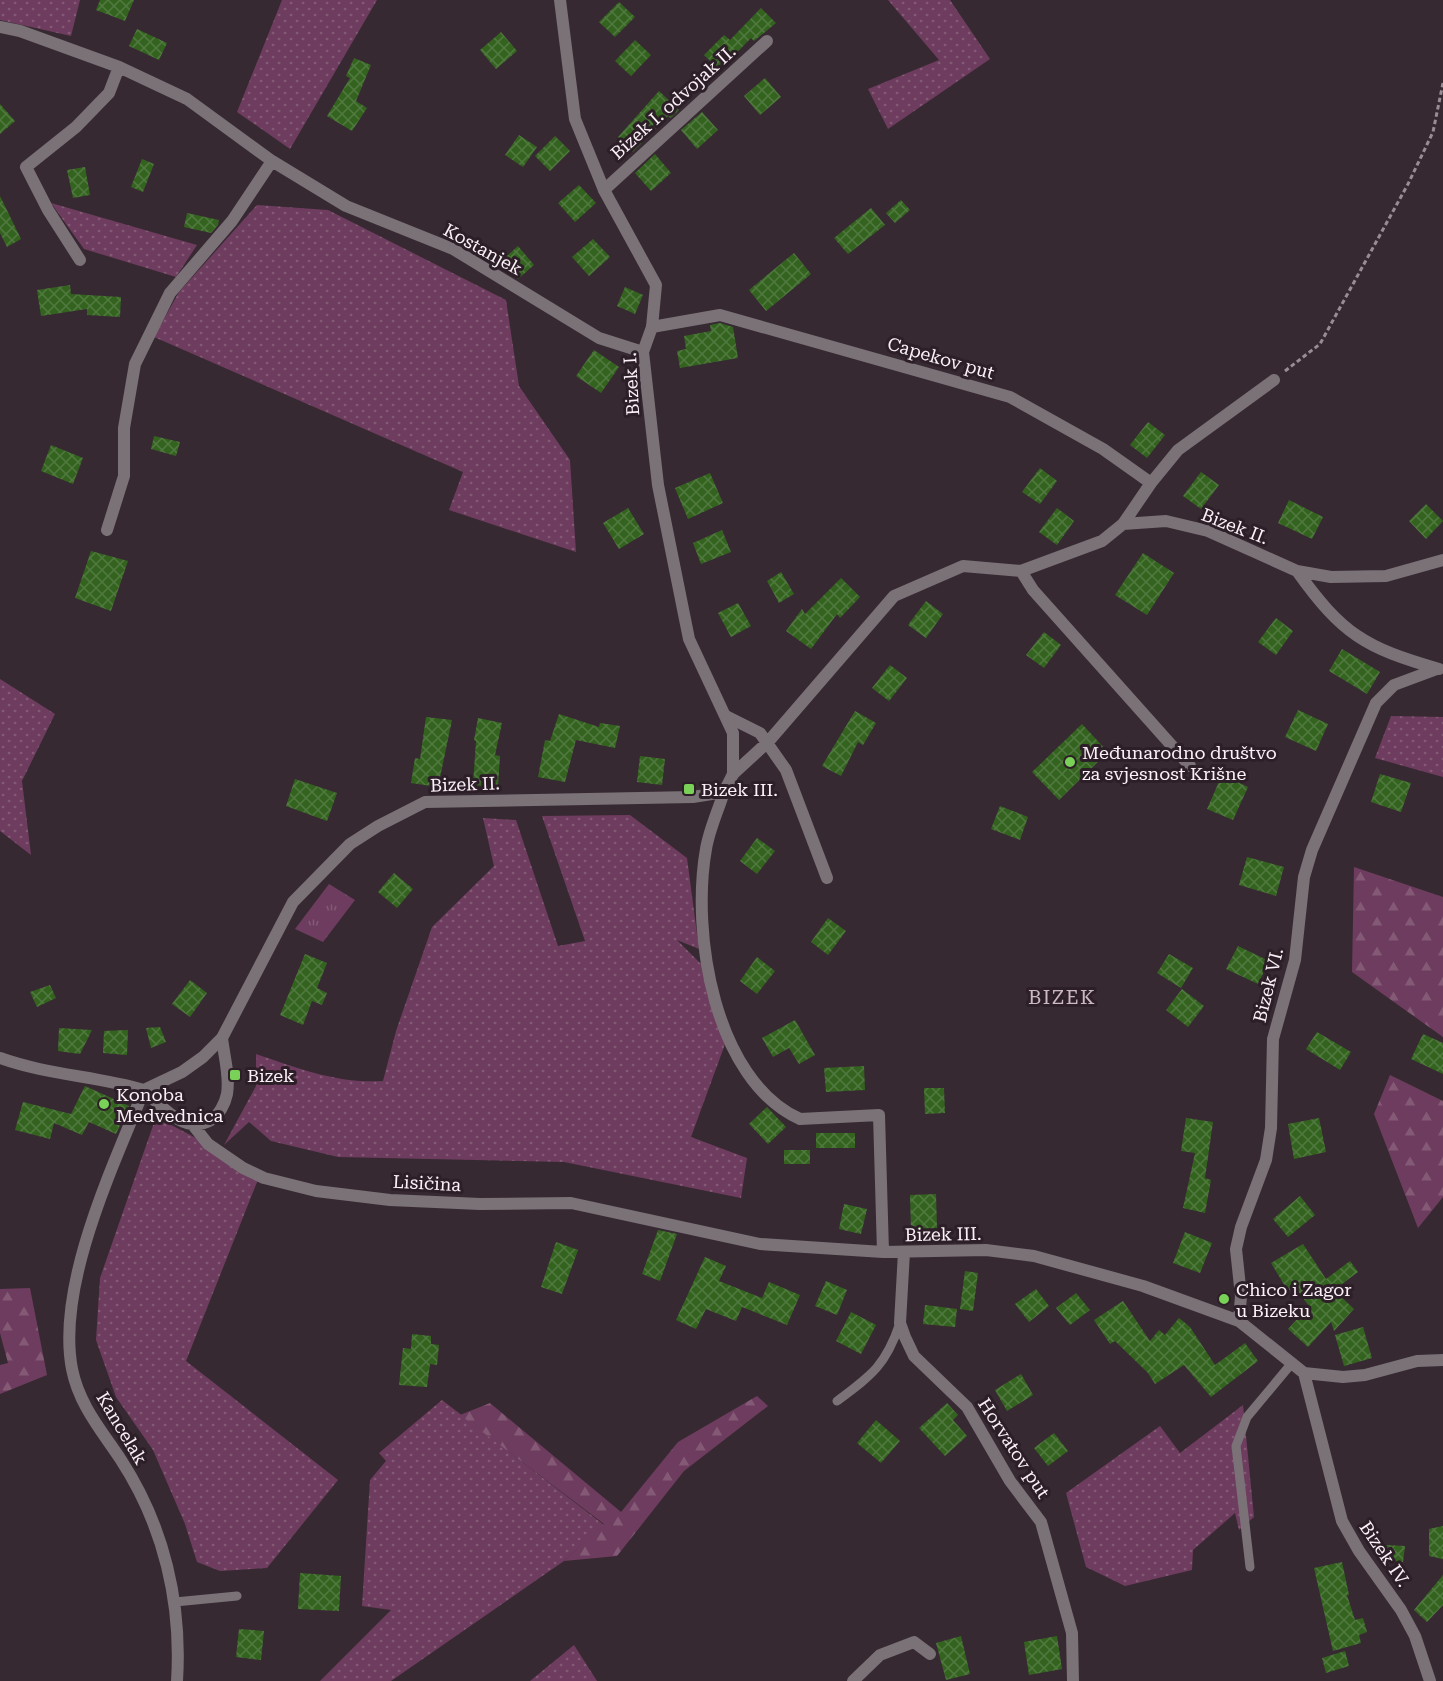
<svg xmlns="http://www.w3.org/2000/svg" width="1443" height="1681" viewBox="0 0 1443 1681" font-family="'Roboto Serif',serif">
	<defs>
		<pattern id="grass-dots" width="8" height="8" patternUnits="userSpaceOnUse" patternTransform="scale(1.5)"><rect width="8" height="8" fill="#6e3c5e"/><path d="M2 2h.1M6 6h.1" fill="none" stroke="#845976" stroke-width="1.8" stroke-linecap="round"/></pattern>
		<pattern id="forest-firs" width="22" height="20" patternUnits="userSpaceOnUse" patternTransform="scale(1.5)"><rect width="22" height="20" fill="#6e3c5e"/><path d="M5 1l3.5 6h-7zM16 11l3.5 6h-7z" fill="#845976"/></pattern>
		<pattern id="park-tufts" width="24" height="20" patternUnits="userSpaceOnUse" patternTransform="scale(1.5)"><rect width="24" height="20" fill="#6e3c5e"/><path d="M3 7l-1-3M5 7V3M7 7l1-3M15 17l-1-3M17 17v-4M19 17l1-3" fill="none" stroke="#845976"/></pattern>
		<pattern id="building-cross-hatch" width="8" height="8" patternUnits="userSpaceOnUse" patternTransform="scale(1.5)"><rect width="8" height="8" fill="#33631f"/><path d="M0 0l8 8M0 8l8-8" fill="none" stroke="#517a40"/></pattern>
	</defs>
	<rect width="100%" height="100%" fill="#372932"/>
	<path fill="url(#grass-dots)" d="M0 0H80L71 36 0 20Z
		M282 0H377L290 149 237 112Z
		M888 0H950L990 59 888 129 868 89 939 60Z
		M51 203 197 245 176 277 84 249Z
		M257 205 328 210 506 300 519 386 570 460 576 552 449 510 463 472 154 337 179 292Z
		M0 679 55 714 22 781 31 855 0 831Z
		M1391 716 1443 717V777L1375 758Z
		M630 815 687 858 699 949 677 940 711 974 728 1036 691 1137 747 1158 741 1198 564 1162 338 1157 271 1141 249 1122 224 1145 256 1086V1054C297 1068 338 1084 383 1081L396 1031 432 927 494 866 483 818 516 820 558 946 585 941 542 816Z
		M156 1117 261 1172 186 1361 338 1480 267 1568 220 1571 197 1562 185 1524 153 1450 116 1397 96 1340 100 1278Z
		M442 1400 604 1525 564 1561 391 1681H320L391 1610 362 1606 370 1480 386 1461 379 1453Z
		M1243 1405 1254 1517 1239 1530 1235 1513 1193 1550 1192 1570 1125 1586 1086 1567 1066 1493 1160 1426 1180 1453Z
		M574 1645 597 1681H530Z"/>
	<path fill="url(#forest-firs)" d="M1354 867 1443 897V1037L1352 972Z
		M1390 1075 1443 1101V1197L1418 1228 1374 1114Z
		M30 1288 47 1375 0 1394V1365L8 1363 0 1333V1289Z
		M757 1396 768 1406 684 1471 617 1556 564 1561 604 1524 460 1415 490 1403 621 1512 678 1442Z"/>
	<path fill="url(#park-tufts)" d="M329 884 355 900 323 942 295 929Z"/>
	<path fill="url(#building-cross-hatch)" d="M100 0H134L125 21 96 10Z
		M619 2 635 17 615 37 599 22Z
		M761 8 776 23 754 41 751 38 720 70 704 55 724 35 730 40Z
		M137 29 167 43 159 60 129 46Z
		M501 32 517 51 496 69 480 50Z
		M635 40 651 55 631 76 615 61Z
		M354 58 371 65 356 101 367 108 352 131 327 116 350 78 346 76Z
		M765 78 781 97 760 115 744 96Z
		M659 91 679 110 671 118 668 116 633 152 618 137Z
		M0 104 15 121 0 134Z
		M702 112 718 130 697 149 681 130Z
		M519 135 537 147 523 167 505 155Z
		M555 136 570 151 550 171 535 156Z
		M655 154 671 173 651 191 635 173Z
		M142 159 154 164 143 192 131 187Z
		M85 167 90 195 73 198 67 170Z
		M579 185 596 203 575 222 558 203Z
		M0 196 21 239 7 247 0 233Z
		M901 200 910 210 895 223 886 213Z
		M871 208 885 225 848 254 834 238Z
		M187 213 219 220 218 225 211 233 184 227Z
		M593 239 610 257 589 276 572 257Z
		M518 246 534 265 518 279 497 265Z
		M794 253 811 274 766 311 749 290Z
		M70 285 71 294 121 297 120 317 87 315V309L41 316 37 290Z
		M625 287 643 295 635 314 617 306Z
		M720 323 733 327 738 358 680 368 677 351 686 349 684 336 711 331 710 325Z
		M594 350 619 367 601 393 576 376Z
		M1148 422 1165 435 1147 458 1130 445Z
		M154 436 180 442 176 456 151 449Z
		M51 445 83 458 73 484 41 471Z
		M1040 468 1057 481 1040 504 1022 492Z
		M1201 472 1219 485 1201 509 1183 496Z
		M710 473 723 503 688 519 675 488Z
		M1289 500 1323 517 1312 539 1278 523Z
		M1426 504 1443 521 1426 539 1409 521Z
		M628 508 644 534 619 549 603 523Z
		M1057 508 1074 521 1057 545 1039 532Z
		M722 530 731 552 701 564 693 543Z
		M91 551 128 561 111 611 75 598Z
		M1143 553 1174 573 1147 615 1115 595Z
		M781 572 794 594 779 603 767 581Z
		M841 578 860 597 840 618 837 614 811 649 786 631 802 609 805 614Z
		M926 601 943 614 926 638 908 625Z
		M738 603 751 626 731 637 718 613Z
		M1276 618 1293 631 1276 655 1258 642Z
		M1044 632 1061 645 1044 668 1026 655Z
		M1342 649 1380 672 1367 694 1329 671Z
		M890 665 907 678 889 701 872 688Z
		M1298 710 1328 724 1316 751 1285 737Z
		M855 711 876 723 863 745 858 742 841 776 822 766Z
		M559 714 599 727 600 723 620 726 615 748 576 740 565 782 538 777 545 740 550 741Z
		M426 717 452 720 438 787 411 783 415 758 420 759Z
		M478 718 502 723 495 755 500 756 498 787 473 785 476 741 474 740Z
		M1082 724 1108 752 1059 800 1032 772Z
		M640 756 665 759 662 785 637 782Z
		M1380 774 1411 783 1401 812 1371 802Z
		M1222 775 1248 787 1233 820 1207 809Z
		M295 779 337 793 327 821 286 806Z
		M1000 806 1028 817 1020 840 991 829Z
		M757 838 775 851 757 874 740 861Z
		M1247 857 1284 867 1276 896 1239 885Z
		M394 873 413 889 397 908 378 892Z
		M828 918 846 931 828 955 811 942Z
		M1238 946 1269 961 1258 984 1226 969Z
		M305 954 327 963 317 988 327 993 322 1005 312 1001 303 1025 280 1015Z
		M1169 954 1193 968 1181 988 1157 973Z
		M757 957 775 971 757 994 740 981Z
		M190 980 207 993 190 1017 172 1004Z
		M50 985 56 998 37 1007 30 992Z
		M1182 989 1204 1006 1188 1027 1166 1010Z
		M795 1020 815 1055 799 1064 789 1048 773 1057 762 1038Z
		M160 1027 166 1042 151 1048 146 1028Z
		M59 1028 92 1030 80 1054 58 1051Z
		M128 1030 127 1055 103 1053 104 1031Z
		M1317 1032 1351 1052 1340 1070 1306 1049Z
		M1423 1034 1443 1043V1074L1411 1059Z
		M864 1066 865 1090 826 1092 824 1068Z
		M85 1086 129 1106 116 1134 89 1122 82 1135 54 1123 50 1139 15 1130 23 1102 71 1114Z
		M924 1088H944L945 1113 925 1114Z
		M767 1107 786 1127 768 1144 749 1124Z
		M1186 1118 1213 1122 1205 1178 1211 1180 1205 1213 1183 1208 1195 1153 1181 1151Z
		M1319 1118 1326 1152 1294 1159 1288 1124Z
		M816 1133H855V1148H816Z
		M784 1150H810V1164H784Z
		M936 1194 937 1228 911 1229 910 1195Z
		M1300 1196 1315 1215 1288 1237 1273 1219Z
		M844 1204 867 1209 861 1234 839 1229Z
		M658 1230 677 1234 660 1281 642 1274Z
		M1185 1232 1212 1243 1200 1273 1173 1263Z
		M556 1242 578 1250 562 1294 541 1287Z
		M1303 1244 1326 1279 1350 1261 1358 1272 1334 1290 1354 1309 1334 1331 1331 1322 1308 1347 1288 1329 1309 1306 1295 1287 1288 1291 1271 1263Z
		M705 1257 726 1266 719 1281 762 1298 769 1282 800 1295 787 1325 742 1307 736 1321 706 1309 696 1329 676 1320Z
		M965 1271 978 1273 973 1311 960 1309Z
		M826 1281 847 1290 837 1315 815 1306Z
		M1036 1289 1049 1306 1029 1322 1015 1304Z
		M1076 1293 1090 1310 1070 1325 1056 1308Z
		M1123 1301 1150 1341 1159 1330 1165 1335 1179 1318 1190 1327 1215 1365 1245 1343 1258 1361 1211 1397 1184 1365 1155 1384 1148 1373 1115 1341 1110 1344 1094 1320Z
		M925 1305 957 1309 955 1327 923 1324Z
		M851 1312 876 1325 861 1354 836 1341Z
		M1363 1327 1372 1358 1344 1366 1335 1335Z
		M412 1334 431 1336V1344L439 1345 437 1365 430 1364 427 1387 399 1385 403 1348 411 1349Z
		M1021 1374 1033 1395 1007 1411 995 1390Z
		M947 1403 958 1415 953 1420 967 1436 945 1456 919 1428Z
		M876 1420 900 1441 881 1463 857 1443Z
		M1054 1433 1068 1451 1048 1466 1034 1448Z
		M1443 1526V1559L1429 1556V1529Z
		M1386 1545 1405 1546 1403 1562 1385 1560Z
		M1342 1562 1349 1595H1347L1355 1620 1363 1618 1367 1632 1359 1635 1361 1643 1333 1651 1314 1568Z
		M300 1573 341 1576 339 1611 298 1609Z
		M1443 1575V1605L1427 1622 1414 1610Z
		M239 1629 264 1631 261 1660 236 1657Z
		M961 1636 970 1674 946 1680 936 1643Z
		M1057 1636 1062 1669 1029 1675 1024 1642Z
		M1345 1651 1349 1666 1326 1673 1322 1658Z"/>
	<g fill="none" stroke-linecap="round" stroke-linejoin="round">
		<path stroke="#998d95" stroke-width="3" stroke-dasharray="4.5 3" stroke-linecap="butt" d="M1285 371 1320 344 1408 184 1433 132 1443 83"/>
		<path stroke="#7a7277" stroke-width="9" d="M837 1401C872 1375 886 1365 900 1323
			M1250 1567 1236 1446 1247 1417 1292 1363
			M175 1602 237 1596"/>
		<path stroke="#7a7277" stroke-width="12" d="M0 27 20 31 119 67 187 99 272 161 346 206 453 249 599 338 643 352
			M604 190 767 41
			M80 260 48 210 26 167 76 127 109 93 119 67
			M652 327 720 315 1010 397 1103 449 1151 483 1123 524
			M1151 483 1178 450 1274 380
			M107 530 124 476V428L135 364 170 293 232 221 272 161
			M1021 571 1033 590 1190 766
			M1297 571C1342 634 1365 648 1439 669
			M726 716 760 733 786 770 827 878
			M733 774 768 742 894 596 963 566 1021 571 1102 541 1123 524 1166 521 1208 531 1297 571 1331 577 1386 576 1443 560
			M724 792C718 811 709 830 706 849 691 933 714 1080 800 1119L879 1115 883 1252 986 1250 1034 1256 1143 1286 1239 1321 1304 1373 1343 1377 1365 1375 1417 1361 1443 1360
			M193 1125 208 1144 243 1168 264 1178 316 1191 390 1200 480 1204 571 1203 760 1244 883 1252
			M904 1252 900 1323 905 1337 914 1356 967 1407 1010 1481 1041 1522 1072 1633 1073 1681
			M1239 1321 1241 1296 1236 1249 1241 1227 1266 1160 1271 1128 1273 1039 1295 960 1304 877 1312 850 1376 703 1394 685 1437 669
			M1304 1373 1342 1521 1359 1551 1401 1610 1415 1636 1430 1681
			M177 1681C182 1603 164 1526 121 1460 102 1431 79 1405 72 1369 56 1286 113 1166 144 1090 162 1107 185 1135 211 1120 219 1115 225 1104 227 1094 230 1076 224 1056 222 1038
			M853 1681 880 1655 914 1642 930 1654"/>
		<path stroke="#7a7277" stroke-width="12" d="M0 1058C47 1075 97 1076 144 1090L182 1072 203 1057 222 1038 293 902 350 844 378 826 425 802 693 797 724 792 733 774V733L689 639 658 485 643 352 652 327 656 285 604 190 575 119 560 0"/>
	</g>
	<g fill="#79d157" stroke="#2d1f28" stroke-width="2">
		<circle cx="1070" cy="762" r="6"/>
		<rect x="683" y="783" width="12" height="12" rx="3"/>
		<rect x="229" y="1069" width="12" height="12" rx="3"/>
		<circle cx="104" cy="1104" r="6"/>
		<circle cx="1224" cy="1299" r="6"/>
	</g>
	<g text-anchor="middle" dominant-baseline="central" stroke-width="6" stroke-linejoin="round" paint-order="stroke">
		<g font-size="18" fill="#fbf1f7" stroke="#2d1f28">
			<text transform="translate(673 102) rotate(-42)">Bizek I. odvojak II.</text>
			<text transform="translate(483 249) rotate(29)">Kostanjek</text>
			<text transform="translate(941 358) rotate(16)">Capekov put</text>
			<text transform="translate(631 384) rotate(-93)">Bizek I.</text>
			<text transform="translate(1235 526) rotate(21)">Bizek II.</text>
			<text transform="translate(465 784) rotate(-2)">Bizek II.</text>
			<text transform="translate(1268 985) rotate(-76)">Bizek VI.</text>
			<text transform="translate(427 1183) rotate(3)">Lisičina</text>
			<text transform="translate(943 1234) rotate(-1)">Bizek III.</text>
			<text transform="translate(122 1428) rotate(59)">Kancelak</text>
			<text transform="translate(1014 1448) rotate(57)">Horvatov put</text>
			<text transform="translate(1385 1554) rotate(56)">Bizek IV.</text>
		</g>
		<g font-size="18" fill="#fbf1f7" stroke="#2d1f28" text-anchor="start">
			<text x="1082" y="752">Međunarodno društvo<tspan x="1082" dy="21">za svjesnost Krišne</tspan></text>
			<text x="701" y="789">Bizek III.</text>
			<text x="247" y="1075">Bizek</text>
			<text x="116" y="1094">Konoba<tspan x="116" dy="21">Medvednica</tspan></text>
			<text x="1236" y="1289">Chico i Zagor<tspan x="1236" dy="21">u Bizeku</tspan></text>
		</g>
		<g font-size="20" letter-spacing="1.5" fill="#cbb8c4" stroke="#2d1f28">
			<text x="1062" y="997">BIZEK</text>
		</g>
	</g>
</svg>
